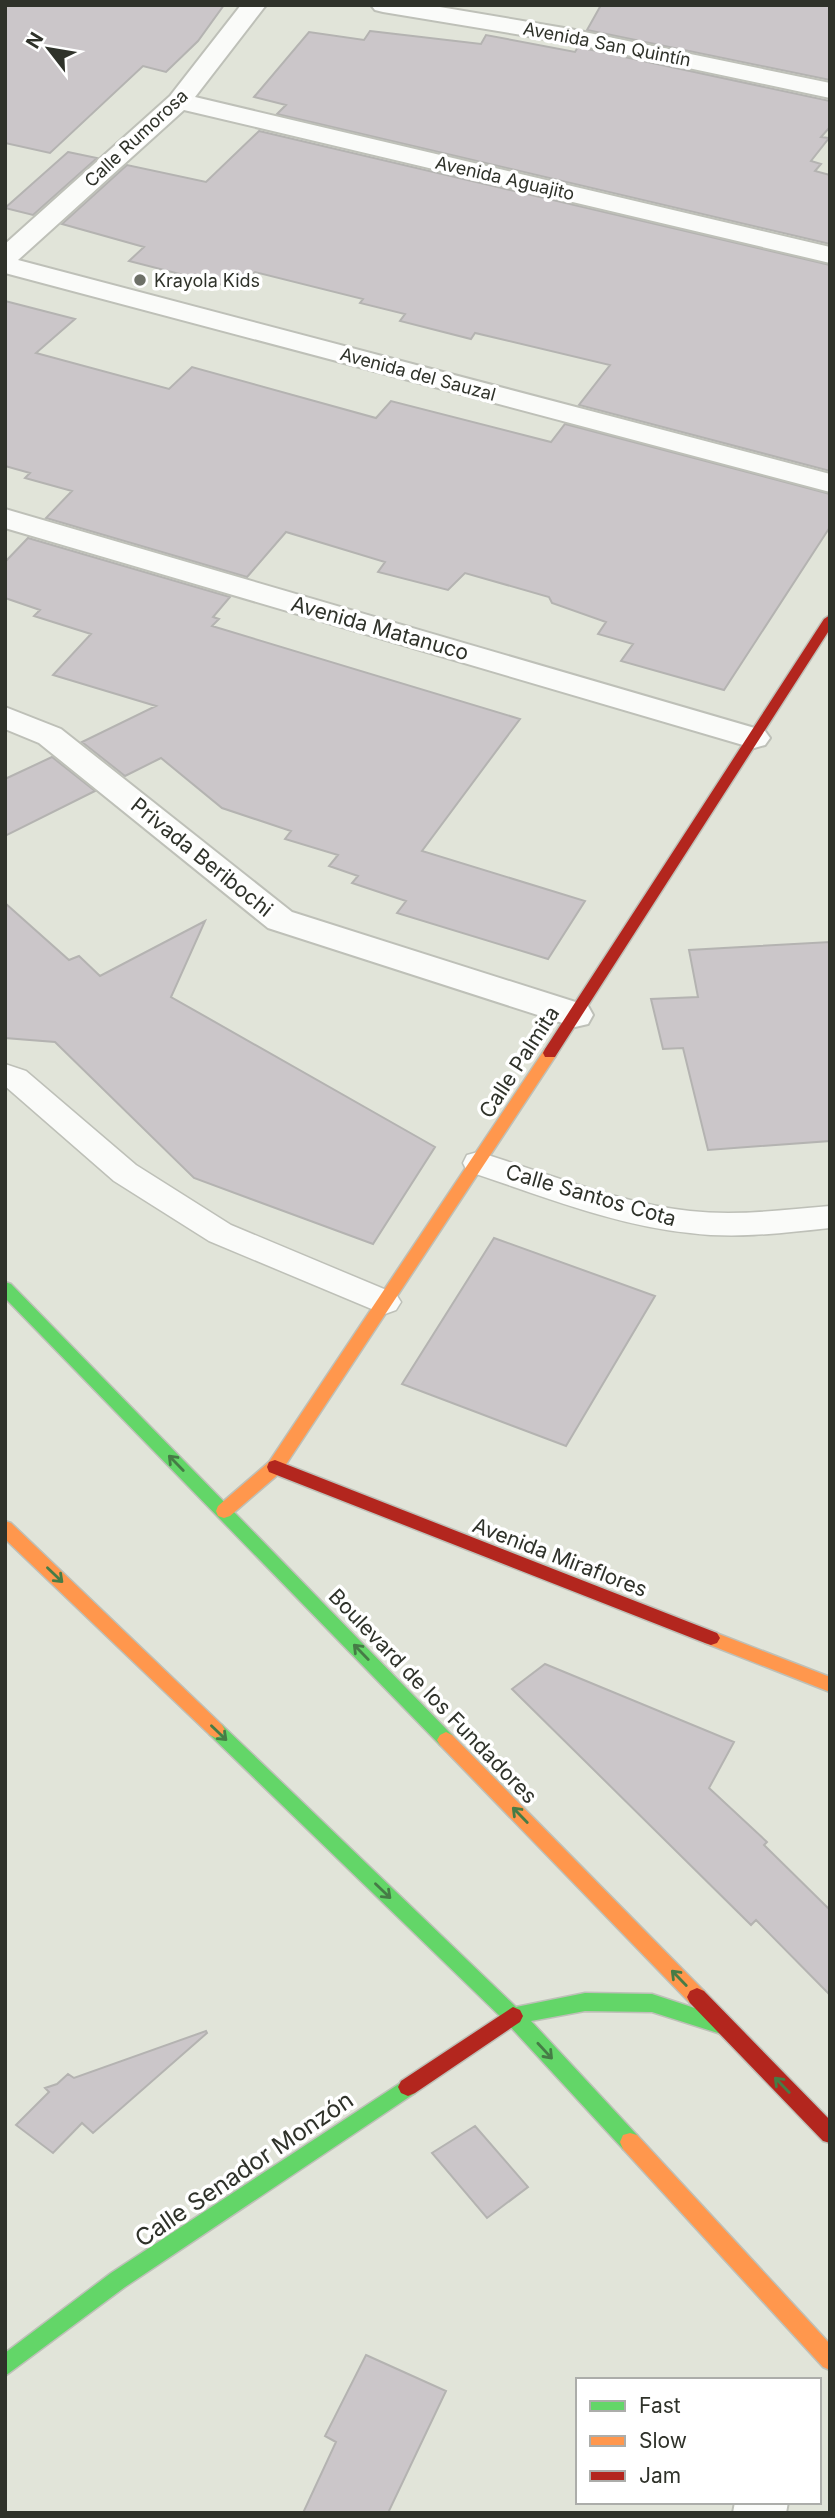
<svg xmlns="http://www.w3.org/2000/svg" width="835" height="2518" viewBox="0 0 835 2518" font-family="Inter,sans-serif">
	<rect width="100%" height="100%" fill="#e1e4d9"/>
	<path fill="#cbc6c9" stroke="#b4b3b1" stroke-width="2" d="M5 5H224L198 41 166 72 143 66 50 153 5 143Z
		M601 5H830V80L587 30Z
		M370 31 481 44 486 35 575 52 578 47 830 101V127L821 137 829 138 811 161 821 164 815 171 830 175V244L277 114 286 105 254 97 309 32 364 40Z
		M259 131 830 265V471L579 405 610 365 475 333 471 339 400 321 405 314 360 303 363 299 255 272 238 289 129 261 144 247 62 224 127 165 206 182Z
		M68 152 97 158 33 215 5 208Z
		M5 301 75 319 36 353 169 389 192 367 376 418 391 401 551 442 565 424 830 494V527L724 690 621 661 633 644 598 634 606 622 552 603 549 597 465 573 448 590 378 572 385 562 286 532 247 577 46 518 72 491 25 478 30 473 5 466Z
		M28 538 230 597 213 617 219 619 212 626 520 719 422 851 585 901 548 959 397 913 406 901 352 883 358 876 329 866 338 855 285 839 291 831 222 808 161 758 125 776 82 742 156 706 53 675 91 634 34 616 40 610 5 598V562Z
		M52 757 95 791 5 836V779Z
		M5 903 69 960 79 956 100 976 205 921 171 997 435 1147 373 1244 194 1178 55 1042 5 1038Z
		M830 942V1141L708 1150 683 1048 663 1049 651 999 698 997 689 950Z
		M494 1238 655 1296 566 1446 402 1384Z
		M545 1664 734 1742 709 1788 767 1842 764 1845 830 1910V1995L756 1920 751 1925 512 1689Z
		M206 2031 207 2033 93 2133 82 2123 53 2153 16 2125 49 2092 45 2088 57 2084 68 2074 74 2078Z
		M475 2126 528 2187 487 2218 432 2153Z
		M366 2355 446 2391 388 2513H303L336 2442 325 2436Z"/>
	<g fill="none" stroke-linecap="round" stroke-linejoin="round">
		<g stroke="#bec0b8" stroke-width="3">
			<path id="lane" d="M5 1064 26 1071 136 1165 231 1225 396 1294 401 1302 396 1310 385 1314 374 1310 209 1241 114 1181 5 1086Z
				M478 1152C548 1173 617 1203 690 1211 737 1216 784 1210 830 1206V1228C783 1233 736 1239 690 1233 613 1225 540 1195 467 1171L463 1163 467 1155Z"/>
		</g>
		<g stroke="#bec0b8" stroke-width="4">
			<path id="street" d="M241 5H266L195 97 830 247V263L184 110 18 260 830 474V492L5 273V244L170 96Z
				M371 5H428L570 29 830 83V98L570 43 383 12 375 10Z
				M5 509 765 731 770 738 765 745 754 748 743 745 5 528Z
				M5 707 61 729 292 912 588 1006 593 1015 588 1024 575 1027 268 928 39 743 5 729Z
				M735 2502H788L786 2513H733Z"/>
		</g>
		<g stroke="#bec0b8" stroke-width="3">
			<path id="fast" d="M5 1282 11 1284 452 1735 455 1740 452 1745 446 1748 440 1745 5 1298Z
				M216 1722 222 1725 516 2007 585 1993 652 1994 728 2019 731 2025 728 2031 721 2034 652 2012 585 2011 531 2021 637 2135 640 2142 637 2149 630 2151 623 2149 506 2022 210 1735 207 1730 210 1725Z
				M408 2078 415 2081 418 2087 415 2093 125 2287 5 2376V2353L111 2273Z"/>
		</g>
		<g stroke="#bec0b8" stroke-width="3">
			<path id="slow" d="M550 1048 555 1049 557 1053 555 1057 281 1472 230 1516 224 1518 218 1516 216 1511 218 1506 269 1462 545 1049Z
				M5 1521 11 1523 222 1725 225 1730 222 1735 216 1738 210 1735 5 1539Z
				M711 1631 830 1677V1692L705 1643 702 1638 705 1633Z
				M446 1732 452 1735 704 1991 707 1997 704 2003 697 2006 690 2003 440 1745 437 1740 440 1735Z
				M630 2133 637 2135 830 2344V2370L823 2367 623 2149 620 2142 623 2135Z"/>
		</g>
		<g stroke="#bec0b8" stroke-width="3">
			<path id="jam" d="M830 615V629L555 1057H545L543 1053 545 1049 824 619Z
				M275 1460 717 1633 720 1638 717 1643 711 1645 705 1643 269 1472 267 1467 269 1462Z
				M697 1988 704 1991 830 2120V2143L823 2141 690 2003 687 1997 690 1991Z
				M513 2007 520 2010 523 2016 520 2022 415 2093 408 2096 401 2093 398 2087 401 2081Z"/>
		</g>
		<use href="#lane" fill="#fafbf9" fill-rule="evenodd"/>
		<use href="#street" fill="#fafbf9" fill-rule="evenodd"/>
		<use href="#fast" fill="#63d668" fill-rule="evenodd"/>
		<use href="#slow" fill="#ff974d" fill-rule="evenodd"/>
		<use href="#jam" fill="#b3261e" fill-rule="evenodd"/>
	</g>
	<defs><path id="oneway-shaft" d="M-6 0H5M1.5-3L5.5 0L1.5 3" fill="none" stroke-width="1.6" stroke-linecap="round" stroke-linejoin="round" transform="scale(1.75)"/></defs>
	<g stroke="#467c46">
		<use href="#oneway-shaft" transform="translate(176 1463) rotate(-134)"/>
		<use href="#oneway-shaft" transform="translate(55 1575) rotate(44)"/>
		<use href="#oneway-shaft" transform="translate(361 1652) rotate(-134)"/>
		<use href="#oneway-shaft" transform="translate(219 1733) rotate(44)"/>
		<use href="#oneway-shaft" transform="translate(520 1815) rotate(-134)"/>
		<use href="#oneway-shaft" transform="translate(383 1891) rotate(44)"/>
		<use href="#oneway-shaft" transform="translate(679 1978) rotate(-134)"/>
		<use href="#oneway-shaft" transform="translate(545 2051) rotate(47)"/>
		<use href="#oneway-shaft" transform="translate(782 2085) rotate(-134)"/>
	</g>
	<circle fill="#6d7067" stroke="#fff" stroke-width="2.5" cx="140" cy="280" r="7"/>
	<g text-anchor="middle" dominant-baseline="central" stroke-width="7" stroke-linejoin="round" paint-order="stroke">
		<g font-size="18" fill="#2f322a" stroke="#fff">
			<text transform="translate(607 44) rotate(11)">Avenida San Quintín</text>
			<text transform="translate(136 138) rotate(-43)">Calle Rumorosa</text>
			<text transform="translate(505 178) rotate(13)">Avenida Aguajito</text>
			<text transform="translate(418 374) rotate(15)">Avenida del Sauzal</text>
		</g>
		<g font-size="18" fill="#2f322a" stroke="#fff" text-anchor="start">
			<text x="154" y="280">Krayola Kids</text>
		</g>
		<g font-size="21" fill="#2f322a" stroke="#fff">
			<text transform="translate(380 628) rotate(16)">Avenida Matanuco</text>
			<text transform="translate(202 857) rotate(39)">Privada Beribochi</text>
			<text transform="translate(519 1062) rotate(-57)">Calle Palmita</text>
			<text transform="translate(591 1195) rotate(16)">Calle Santos Cota</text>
			<text transform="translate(560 1557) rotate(21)">Avenida Miraflores</text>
			<text transform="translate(433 1696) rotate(46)">Boulevard de los Fundadores</text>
		</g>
		<g font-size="24" fill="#2f322a" stroke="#fff">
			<text transform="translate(244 2169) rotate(-34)">Calle Senador Monzón</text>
		</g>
	</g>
	<rect width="835" height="2518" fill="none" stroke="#2f322a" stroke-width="14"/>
	<rect x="576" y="2378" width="245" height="126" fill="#ffffff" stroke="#acadaa" stroke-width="2"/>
	<rect x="590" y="2401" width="35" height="10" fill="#63d668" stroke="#acadaa" stroke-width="2"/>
	<text x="639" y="2413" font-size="21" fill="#2f322a">Fast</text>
	<rect x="590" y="2436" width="35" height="10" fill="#ff974d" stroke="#acadaa" stroke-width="2"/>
	<text x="639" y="2448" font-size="21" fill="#2f322a">Slow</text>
	<rect x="590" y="2471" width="35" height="10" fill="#b3261e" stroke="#acadaa" stroke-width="2"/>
	<text x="639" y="2483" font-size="21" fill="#2f322a">Jam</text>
	<g transform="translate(49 49) rotate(301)" stroke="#ffffff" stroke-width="5" paint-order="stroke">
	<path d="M0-5L12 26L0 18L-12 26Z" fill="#2f322a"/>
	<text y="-10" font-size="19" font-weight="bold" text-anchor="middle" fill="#2f322a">N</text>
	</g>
</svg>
